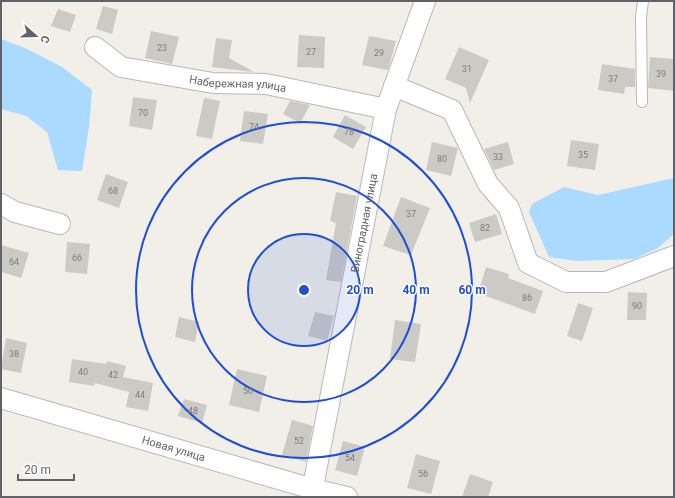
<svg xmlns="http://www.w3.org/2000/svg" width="675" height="498" viewBox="0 0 675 498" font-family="Roboto,sans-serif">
	<rect width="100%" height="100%" fill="#f1efe8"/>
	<path fill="#aadaff" d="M1 39 27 49 62 67 92 90 89 127 82 171 58 170 47 132 26 116 1 109Z
		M674 178V234L658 248 634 259 576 261 549 257 529 212 532 204 564 187 598 195Z"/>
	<path fill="#cccac5" d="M103 6 118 10 112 34 96 29Z
		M58 9 76 15 70 32 51 26Z
		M151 31 179 37 172 64 145 58Z
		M299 35 325 37 324 68 297 67Z
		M369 36 396 41 388 70 362 65Z
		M216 38 232 40 229 58 254 72 212 67Z
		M459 47 489 60 470 103 466 88 445 79Z
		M650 57 674 59V91L648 88Z
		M602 64 635 69V87H625L624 94 598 90Z
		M133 97 157 100 152 130 129 126Z
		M204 98 220 101 212 139 196 136Z
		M290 101 310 105 300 123 283 114Z
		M244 111 268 114 263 144 240 141Z
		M345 115 366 127 353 149 333 137Z
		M571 140 599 144 595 170 567 166Z
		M432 142 458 148 451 176 426 170Z
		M508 142 514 164 494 170 484 149Z
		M106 174 128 182 119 208 97 200Z
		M336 192 357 196 341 282 326 280 336 223 330 221Z
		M401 197 430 208 411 255 383 246Z
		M496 214 502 234 475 242 469 223Z
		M67 242 90 244 87 274 65 272Z
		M1 245 29 253 21 278 1 272Z
		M486 267 509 274 508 278 543 291 535 314 478 293Z
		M628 292 647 293 646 320H627Z
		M578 303 593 308 582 341 567 336Z
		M315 312 334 316 327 341 308 336Z
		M179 317 199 322 195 342 175 337Z
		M395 320 421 324 415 362 390 359Z
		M6 338 27 343 21 373 1 369Z
		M72 359 106 364 107 361 126 366 123 377 153 383 148 411 126 407 129 392 95 383 94 386 69 382Z
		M237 369 267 376 259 412 229 405Z
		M184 399 207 405 202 423 178 416Z
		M292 420 313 426 306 462 282 455Z
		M343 441 365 447 357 476 335 470Z
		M416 454 440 461 431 494 407 488Z
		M470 474 493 482 488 497H462Z"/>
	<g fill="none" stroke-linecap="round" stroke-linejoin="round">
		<g stroke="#b5b8bc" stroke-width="12">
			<path id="service" d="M642 102 641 17 643 1"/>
		</g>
		<g stroke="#b5b8bc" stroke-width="22">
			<g id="minor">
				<path id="s1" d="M95 47 121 67 213 83 266 84 386 109"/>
				<path d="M394 86 452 110 488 184 509 208 528 263 566 282H606L674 256"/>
				<path d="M1 204 15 212 60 224"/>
				<path id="s2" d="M1 398 313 489 347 497"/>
				<path id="s3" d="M311 497 386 109 425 1"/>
			</g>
		</g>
		<use href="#service" stroke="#fff" stroke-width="10"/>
		<use href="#minor" stroke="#fff" stroke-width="20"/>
	</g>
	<circle cx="304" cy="290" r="56" fill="#1d4ed8" fill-opacity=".12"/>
	<g fill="none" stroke="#1d4ed8" stroke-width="2">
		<circle cx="304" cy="290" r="56"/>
		<circle cx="304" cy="290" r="112"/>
		<circle cx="304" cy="290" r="168"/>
	</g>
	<g text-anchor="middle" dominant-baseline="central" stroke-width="3" stroke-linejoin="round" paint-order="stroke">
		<g font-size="9" fill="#7a7d7f">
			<text x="162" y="48">23</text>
			<text x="311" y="52">27</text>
			<text x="379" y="53">29</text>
			<text x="467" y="69">31</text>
			<text x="661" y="74">39</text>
			<text x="613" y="79">37</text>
			<text x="143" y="113">70</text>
			<text x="254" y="127">74</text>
			<text x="349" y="132">78</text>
			<text x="583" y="155">35</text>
			<text x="498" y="157">33</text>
			<text x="442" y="159">80</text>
			<text x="113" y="191">68</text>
			<text x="411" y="214">37</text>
			<text x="485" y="228">82</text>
			<text x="77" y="258">66</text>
			<text x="14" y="262">64</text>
			<text x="527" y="298">86</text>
			<text x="637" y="306">90</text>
			<text x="14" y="354">38</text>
			<text x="83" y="372">40</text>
			<text x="113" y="375">42</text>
			<text x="248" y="391">50</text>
			<text x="140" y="395">44</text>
			<text x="193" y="411">48</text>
			<text x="299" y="441">52</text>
			<text x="350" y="458">54</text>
			<text x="423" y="474">56</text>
		</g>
		<g font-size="11" fill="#5f6368" stroke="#fff">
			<text stroke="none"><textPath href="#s1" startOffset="151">Набережная улица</textPath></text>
			<text stroke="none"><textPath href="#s3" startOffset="279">Виноградная улица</textPath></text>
			<text stroke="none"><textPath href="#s2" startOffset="180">Новая улица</textPath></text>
		</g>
	</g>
	<circle cx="304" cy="290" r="6" fill="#1d4ed8" stroke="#fff" stroke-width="2"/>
	<g font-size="12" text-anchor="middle" font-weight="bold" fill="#1d4ed8" stroke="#fff" stroke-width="3" stroke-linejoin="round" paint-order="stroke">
		<text x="360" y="294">20 m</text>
		<text x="416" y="294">40 m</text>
		<text x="472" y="294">60 m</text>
	</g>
	<rect width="675" height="498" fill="none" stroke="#5f6368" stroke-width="4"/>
	<g transform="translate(36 36) rotate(110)" stroke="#ffffff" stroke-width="3" paint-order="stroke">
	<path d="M0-3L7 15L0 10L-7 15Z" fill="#5f6368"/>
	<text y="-6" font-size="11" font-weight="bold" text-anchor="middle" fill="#5f6368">С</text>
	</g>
	<path d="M18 474v6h56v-6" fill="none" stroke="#5f6368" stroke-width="2"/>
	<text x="24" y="474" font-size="12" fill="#5f6368" stroke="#ffffff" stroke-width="3" paint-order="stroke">20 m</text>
</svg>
